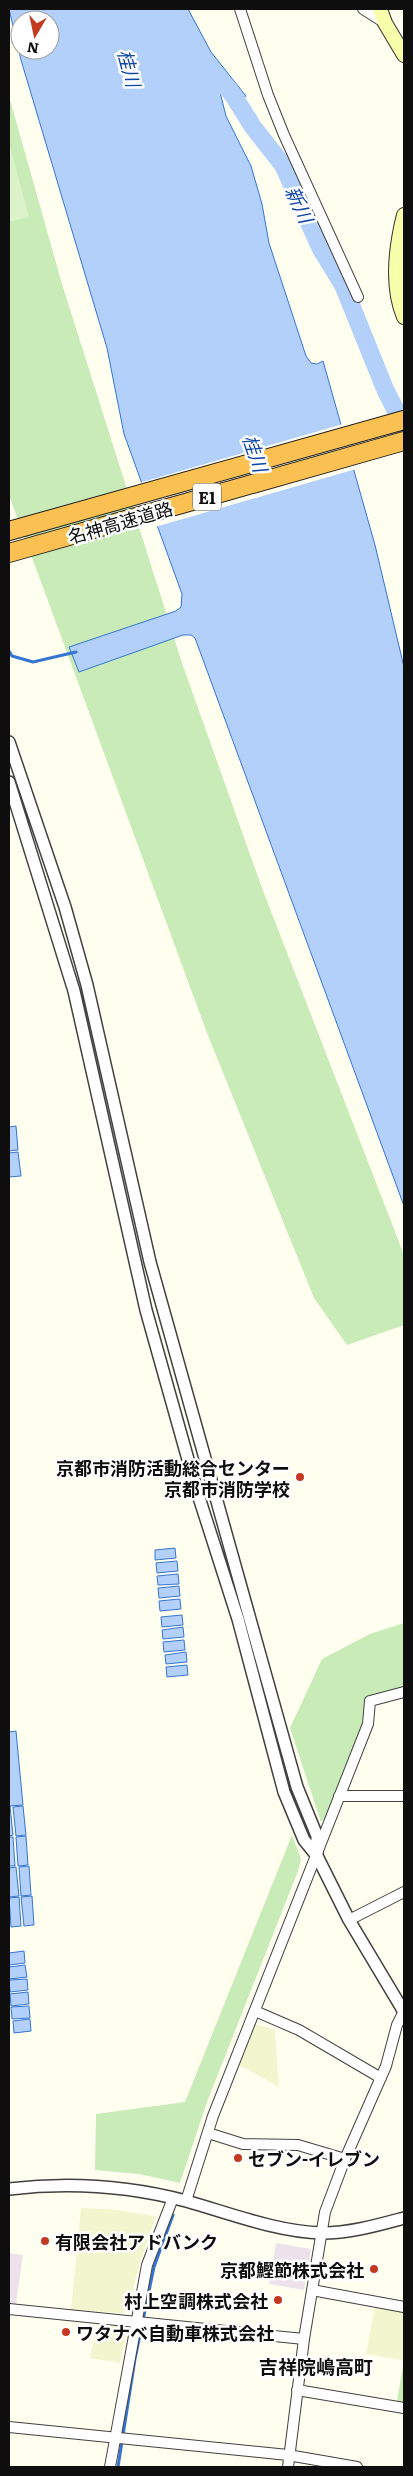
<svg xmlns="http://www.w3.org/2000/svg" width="413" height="2476" viewBox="0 0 413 2476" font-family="Literata,'Noto Sans JP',serif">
	<rect width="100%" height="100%" fill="#fffff0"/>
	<path fill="#ede2ec" d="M276 2243 311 2249 304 2290 269 2284Z
		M9 2253 23 2255 16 2304 9 2303Z"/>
	<path fill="#f2f6ce" d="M255 2024 275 2030 279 2087 239 2065Z
		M81 2208 109 2209 156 2216 139 2265 129 2306 123 2313 71 2310Z
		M375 2306 404 2311 403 2360 366 2354Z
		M97 2324 117 2326 126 2334 120 2363 90 2358Z"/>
	<path fill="#c8ebb7" d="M9 96 62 284 182 663 262 888 404 1255V1325L347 1345 314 1298 207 1033 9 495Z
		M404 1623V1686L365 1699 362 1727 325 1818 321 1822 290 1728 322 1659 370 1634Z
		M292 1835 301 1859 298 1871 207 2102 180 2183 139 2174 95 2170 96 2114 185 2102Z
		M404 2361V2403L397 2401Z"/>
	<path fill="#dcf2c9" d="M9 143 29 217 9 222Z"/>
	<path fill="#b2d0f9" stroke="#3575d3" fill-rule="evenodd" d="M9 9H188L211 52 246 96 231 103 226 92H220L226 116 251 166 262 204 269 243 306 356 311 363 317 364 323 361 375 545 404 667V1206L195 638 191 635H183L79 672 69 647 176 611 181 607 182 594 124 434 107 348 21 60ZM20 20H50V50H20Z
		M16 1126 18 1150 9 1151V1127Z
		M18 1152 21 1176 9 1177V1153Z
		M175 1548 176 1558 155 1560V1550Z
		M177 1561 178 1571 157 1573 156 1563Z
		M178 1574 179 1584 158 1585 157 1576Z
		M179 1586 180 1596 159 1598 158 1588Z
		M180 1599 181 1609 160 1611 159 1601Z
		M182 1615 183 1625 162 1627 161 1617Z
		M183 1627 184 1637 163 1639 162 1630Z
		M184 1640 185 1650 164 1652 163 1642Z
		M186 1652 187 1662 166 1664 165 1655Z
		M187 1665 188 1675 167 1677 166 1667Z
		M16 1731 23 1805 10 1806 13 1835 9 1836V1732Z
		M23 1806 26 1835 16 1836 13 1807Z
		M26 1836 28 1865 18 1866 16 1837Z
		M9 1837H13L15 1866H9Z
		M29 1866 31 1895 21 1896 19 1867Z
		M16 1867 19 1896 9 1897V1868Z
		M32 1896 34 1925 24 1926 21 1897Z
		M19 1897 21 1926 11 1927 9 1898Z
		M24 1951 25 1963 9 1965V1953Z
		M25 1965 27 1977 9 1979V1967Z
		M27 1979 28 1990 10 1992 9 1980Z
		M28 1992 29 2004 11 2006 10 1994Z
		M29 2006 30 2018 12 2019 11 2007Z
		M30 2019 31 2031 14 2033 13 2021Z"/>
	<path fill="#fffff0" d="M343 424 356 469 155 527 139 483Z"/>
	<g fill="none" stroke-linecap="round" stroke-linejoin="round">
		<path stroke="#3575d3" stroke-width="3" d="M9 651 12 656 33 662 76 652
			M118 2467 135 2359 154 2267 173 2215"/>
		<path stroke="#b2d0f9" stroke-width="18" d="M220 85 227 87 233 95 253 127 283 165 321 249 343 285 385 389 404 427"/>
		<g stroke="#414141" stroke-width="12">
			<path id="minor" d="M240 9 268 95 284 135 358 297
				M363 9 385 23
				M339 1796H404
				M349 1920 404 1892
				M255 2011 299 2030 381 2078
				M208 2133 243 2144 298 2145 345 2159
				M186 2201 213 2116 368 1724 370 1701 404 1692
				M312 2290 404 2307
				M9 2309 304 2339
				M297 2390 404 2408
				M9 2427 288 2455 357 2467
				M110 2467 147 2265 173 2198
				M288 2467 304 2339 325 2212 345 2159 386 2066 397 2025 404 2011"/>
		</g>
		<g stroke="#414141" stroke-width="14">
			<path id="tertiary" d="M9 742 65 907 87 985 150 1262 297 1787 317 1836V1856
				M9 782 74 991 146 1310 196 1488 238 1619 284 1792 304 1840 317 1856 349 1920 404 2012
				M9 2189C67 2182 129 2186 186 2201 229 2213 277 2232 322 2233 350 2233 378 2225 404 2218"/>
		</g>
		<g stroke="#303030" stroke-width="16">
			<path id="secondary" d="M380 9 385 23 404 55
				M404 215C396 247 391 286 404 317"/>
		</g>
		<g stroke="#1f1f1f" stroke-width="20">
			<path id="motorway" d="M9 531 404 420
				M9 553 404 441"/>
		</g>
		<use href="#minor" stroke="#fff" stroke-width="10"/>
		<use href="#tertiary" stroke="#fff" stroke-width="11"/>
		<use href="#secondary" stroke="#f7ffab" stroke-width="14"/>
		<use href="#motorway" stroke="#fac152" stroke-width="18"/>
	</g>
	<g fill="#c53920" stroke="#fff" stroke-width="2">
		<circle cx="300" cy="1477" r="5"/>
		<circle cx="238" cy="2158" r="5"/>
		<circle cx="45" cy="2241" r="5"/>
		<circle cx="374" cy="2269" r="5"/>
		<circle cx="278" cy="2300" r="5"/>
		<circle cx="66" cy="2332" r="5"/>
	</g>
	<g text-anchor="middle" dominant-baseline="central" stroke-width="5" stroke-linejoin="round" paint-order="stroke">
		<rect fill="#fff" stroke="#565656" stroke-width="1" x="193" y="483.5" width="28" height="27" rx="4"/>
		<g font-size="16" font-weight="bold" fill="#0e0e0e">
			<text x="207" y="497">E1</text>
		</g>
		<g font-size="18" fill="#0e0e0e" stroke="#fff">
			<text transform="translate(120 522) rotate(-16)">名神高速道路</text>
		</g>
		<g font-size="18" font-weight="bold" fill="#0e0e0e" stroke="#fff" text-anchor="end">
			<text x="290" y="1467">京都市消防活動総合センター<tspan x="290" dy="21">京都市消防学校</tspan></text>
			<text x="248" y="2158" text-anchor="start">セブン-イレブン</text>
			<text x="55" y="2241" text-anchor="start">有限会社アドバンク</text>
			<text x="364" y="2269">京都鰹節株式会社</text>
			<text x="268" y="2300">村上空調株式会社</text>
			<text x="76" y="2332" text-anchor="start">ワタナベ自動車株式会社</text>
		</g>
		<g font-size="19" font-style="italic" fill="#1147a6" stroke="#fff">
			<text transform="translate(130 68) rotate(75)">桂川</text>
			<text transform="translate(300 204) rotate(65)">新川</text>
			<text transform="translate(256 453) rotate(71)">桂川</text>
		</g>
		<g font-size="19" font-weight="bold" fill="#0e0e0e" stroke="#fff">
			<text x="316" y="2366">吉祥院嶋高町</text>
		</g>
	</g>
	<rect width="413" height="2476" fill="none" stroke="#0e0e0e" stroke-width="20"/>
	<g transform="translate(35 35) rotate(189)"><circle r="24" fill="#ffffff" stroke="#9f9f9f"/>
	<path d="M0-4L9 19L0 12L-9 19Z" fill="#c53920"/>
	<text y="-8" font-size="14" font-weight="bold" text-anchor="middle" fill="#0e0e0e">N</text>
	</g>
</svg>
